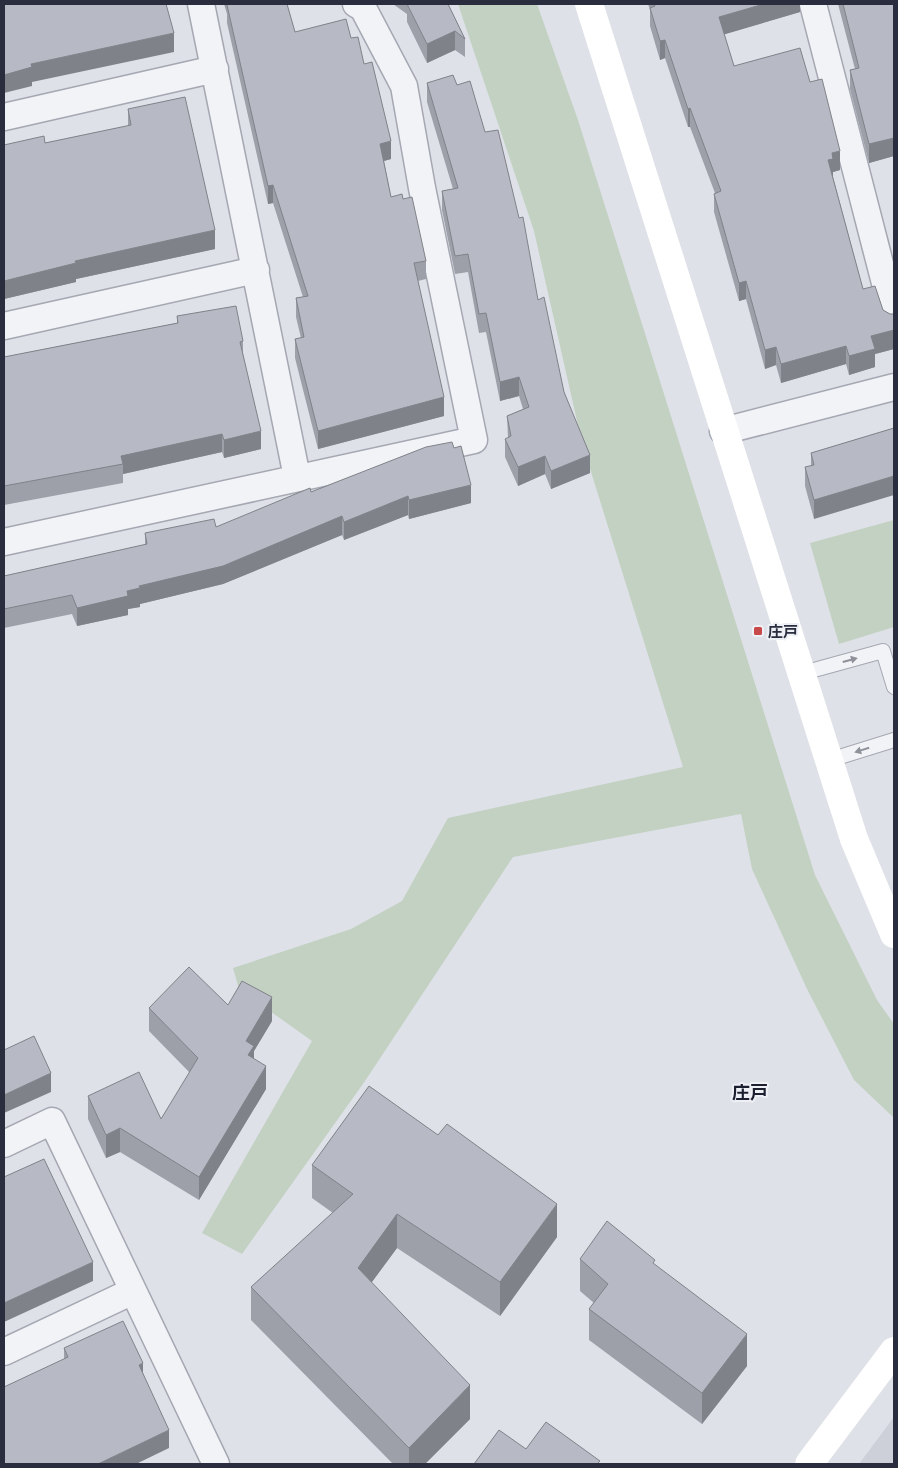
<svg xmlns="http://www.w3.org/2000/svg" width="898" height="1468" viewBox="0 0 898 1468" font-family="'Archivo Narrow','Noto Sans JP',sans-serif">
	<rect width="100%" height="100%" fill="#dfe1e8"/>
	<path fill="#cdd0d9" d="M894 1417V1464H859Z"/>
	<path fill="#c2d1c1" d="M458 4H537L578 120 815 875 877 1000 894 1024V1118L854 1080 807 989 752 869 741 814 513 857 365 1081 242 1254 202 1233 312 1041 239 989 233 968 351 929 402 901 448 818 683 767 582 443 534 231Z
		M894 520V627L839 644 810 543Z"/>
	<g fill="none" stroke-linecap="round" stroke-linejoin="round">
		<g stroke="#a5a7b2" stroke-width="16">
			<path id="lane" d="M803 673 883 651 894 687
				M830 760 894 740"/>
		</g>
		<g stroke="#a5a7b2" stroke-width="29">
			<path id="street" d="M201 4 297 477
				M813 4 894 318
				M4 117 215 69
				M4 326 256 270
				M723 431 894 387
				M4 542 474 440 422 188 404 86 363 8 356 4
				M4 1144 52 1121 216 1464
				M4 1352 133 1291"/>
		</g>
		<use href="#lane" stroke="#f2f3f6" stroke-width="14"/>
		<use href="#street" stroke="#f2f3f6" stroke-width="26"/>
		<path stroke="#fff" stroke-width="28" d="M589 4 854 839 894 934
			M809 1464 894 1351"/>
	</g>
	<path fill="#9da0a9" d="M224 4H287L295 32 351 38 364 64 391 159 384 161 391 197 403 199 426 261V279L418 281 444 416 318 449 295 358V339L301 338 296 317V298L303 297 273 203 268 204 227 23V14Z
		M393 4H448L465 39V57L455 50 427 63 407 22V14Z
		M648 4H800V12L724 34 734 66 810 82 840 170 833 172V177L863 289 883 310 890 314H894V349L875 354V367L849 375 846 364 781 383 776 365 765 369 746 299 739 301 714 212V194L715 193 690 127H688L665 58 660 60 650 26V10Z
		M838 4H894V156L869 163 850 89V70L855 69Z
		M427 83 457 85 485 132 538 300 564 392 590 473 551 489 545 474 518 486 505 457V439L508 438 507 416 523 409 519 396 500 401 486 332 479 333 468 272 455 274 442 210V191L453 189 427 102Z
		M128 109 215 249 76 279V282L4 299V145L45 143 128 126Z
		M177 316 243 341V354L261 449 224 458 222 452 123 474V483L4 505V357L177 323Z
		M894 428 814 519 805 486V467L811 466V453Z
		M454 448 471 503 409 519 408 515 344 540 342 535 223 584 140 604V607L128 609V615L77 626 72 614 4 628V576L145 545V533L216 527 311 492Z
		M228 1005 272 1021 254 1051V1059L266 1089 199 1200 120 1152 106 1158 88 1119V1096L161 1119 190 1073 149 1031V1008Z
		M312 1165 557 1237 500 1316 397 1248 371 1283 470 1419 425 1464H393L251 1320V1287L333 1213 312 1198Z
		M580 1259 655 1265 747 1366 702 1424 589 1340V1309L594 1303 580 1291Z
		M64 1348 143 1373 169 1448 64 1359Z"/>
	<path fill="#808289" d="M764 4H800V12L719 36V17Z
		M455 31V50L427 63V44Z
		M174 33V52L32 82V86L4 93V75L31 64Z
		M665 40V58L660 60V41Z
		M690 108V127H688V109Z
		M894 138V156L869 163V144Z
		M391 141V159L380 162V144Z
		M840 151V170L833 172V177L828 179V160L832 153Z
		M273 185V203L268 204V186Z
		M215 230V249L76 279V282L4 299V281L75 261Z
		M746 281V299L739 301V283Z
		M894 330V349L875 354V367L849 375V356L871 336Z
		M846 346V364L781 383V364Z
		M776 347V365L765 369V350Z
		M519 377V396L500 401V382Z
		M444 397V416L318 449V431Z
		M261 431V449L224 458V440Z
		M222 434V452L123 474V464L121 456Z
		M590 455V473L551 489V471Z
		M545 456V474L518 486V467Z
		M894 476V495L814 519V500Z
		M471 485V503L409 519V500Z
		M408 496V515L344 540V522Z
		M342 516V535L223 584 140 604V607L128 609V615L77 626V608Z
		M272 997V1021L254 1051V1070L248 1079 246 1041Z
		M266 1066V1089L199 1200V1177Z
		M51 1073V1092L4 1113V1095Z
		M120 1128V1152L106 1158V1135Z
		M557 1204V1237L500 1316V1282Z
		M397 1214V1248L358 1301V1268Z
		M93 1262V1281L4 1322V1303Z
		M747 1334V1366L702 1424V1393Z
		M143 1363V1382L139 1365Z
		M470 1385V1419L425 1464H409V1448Z
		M169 1430V1448L136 1464H98Z"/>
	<path fill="#b7bac4" stroke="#808289" d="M4 4H166L174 33 31 64 32 67 4 75Z
		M229 4H287L295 32 346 19 351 38 358 37 364 64 372 62 391 141 380 144 391 197 402 194 403 199 412 197 426 261 414 263 444 397 318 431 295 339 304 337 296 298 308 296 273 185 268 186 227 5Z
		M407 4H448L465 39 455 31 427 44Z
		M654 4H764L719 17 734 66 800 48 810 82 822 79 840 151 832 153 833 159 828 160 863 289 875 286 883 310 890 314H894V330L871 336 875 349 849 356 846 346 781 364 776 347 765 350 746 281 739 283 714 194 721 191 690 108 688 109 665 40 660 41 650 8 655 6Z
		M843 4H894V138L869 144 850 70 859 68Z
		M453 75 457 85 470 81 485 132 498 130 519 218 523 217 538 300 544 297 564 392 590 455 551 471 545 456 518 467 505 439 511 436 507 416 529 407 519 377 500 382 486 313 479 314 468 254 455 256 442 191 458 188 427 83Z
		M185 97 215 230 75 261 76 263 4 281V145L44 136 45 143 131 125 128 109Z
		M236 306 243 341 240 342 261 431 224 440 222 434 121 456 123 464 4 486V357L178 323 177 316Z
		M894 428V476L814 500 805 467 814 465 811 453Z
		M452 442 454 448 461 446 471 485 409 500 408 496 344 522 342 516 223 566 139 586 140 588 127 591 128 596 77 608 72 595 4 609V576L147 544 145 533 214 519 216 527 310 488 311 492 426 447Z
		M189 967 228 1005 242 981 272 997 246 1041 254 1046 248 1055 266 1066 199 1177 120 1128 106 1135 88 1096 139 1072 161 1119 198 1058 149 1008Z
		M34 1036 51 1073 4 1095V1050Z
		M369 1086 438 1135 447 1124 557 1204 500 1282 397 1214 358 1268 470 1385 409 1448 251 1287 353 1194 312 1165Z
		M44 1159 93 1262 4 1303V1177Z
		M607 1221 655 1260 653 1263 747 1334 702 1393 589 1309 608 1284 580 1259Z
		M123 1321 143 1363 139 1365 169 1430 98 1464H4V1387L68 1357 64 1348Z
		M546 1422 600 1461 597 1464H474L499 1430 526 1449Z"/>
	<defs><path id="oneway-solid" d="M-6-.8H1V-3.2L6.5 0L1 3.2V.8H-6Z" transform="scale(1.25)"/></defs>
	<g fill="#8e909a">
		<use href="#oneway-solid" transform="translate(850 660) rotate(-15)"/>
		<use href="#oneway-solid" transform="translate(862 750) rotate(163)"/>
	</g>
	<rect fill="#c8494a" stroke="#eef0f5" stroke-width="2" x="753" y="626" width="10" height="10" rx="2.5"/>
	<g text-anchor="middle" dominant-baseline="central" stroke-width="4" stroke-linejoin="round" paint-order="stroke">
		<g font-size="15" font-weight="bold" fill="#292d3e" stroke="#eef0f5" text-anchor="start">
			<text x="768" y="631">庄戸</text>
		</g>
		<g font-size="18" font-weight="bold" fill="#1b1f2f" stroke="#eef0f5">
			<text x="750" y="1092">庄戸</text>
		</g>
	</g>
	<rect width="898" height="1468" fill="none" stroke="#292d3e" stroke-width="10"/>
</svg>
